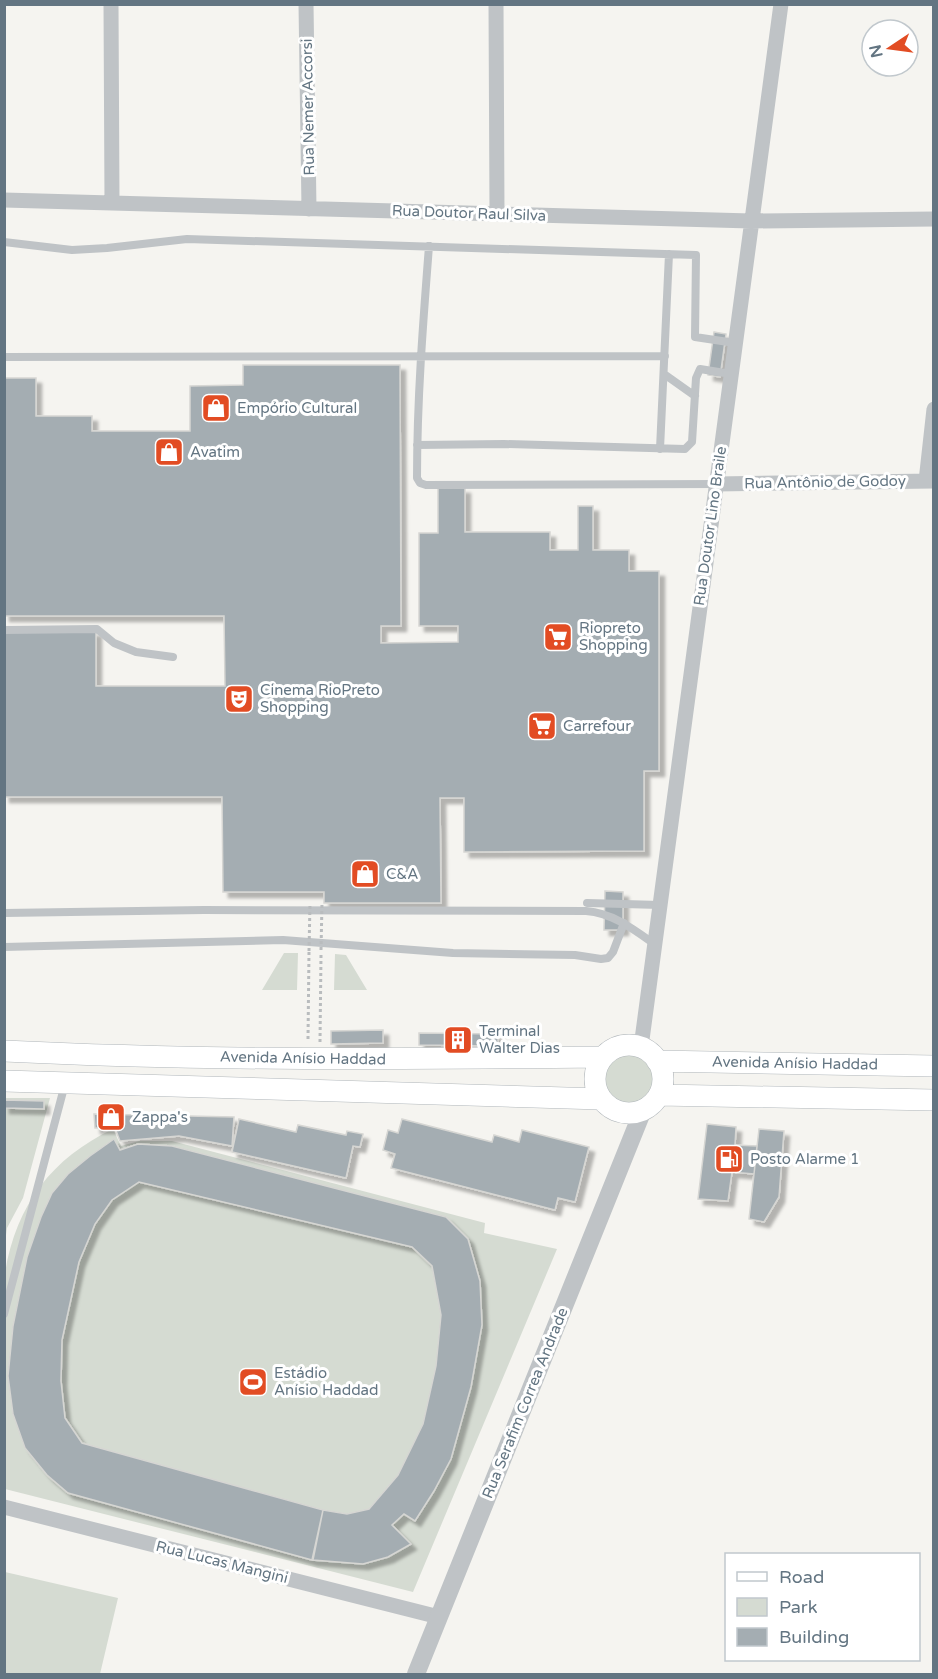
<svg xmlns="http://www.w3.org/2000/svg" width="938" height="1679" viewBox="0 0 938 1679" font-family="'Varela Round',sans-serif">
	<defs>
		<filter id="shadow"><feDropShadow dx="5.5" dy="5.5" stdDeviation="1.5" flood-color="#0004"/></filter>
	</defs>
	<rect width="100%" height="100%" fill="#f5f4f0"/>
	<path fill="#d5dbd2" d="M284 953H298L297 990H262Z
		M335 954 346 955 367 990H334Z
		M602 1079a27 27 0 1 1 54 0a27 27 0 1 1-54 0Z
		M5 1098H50L23 1198 7 1228 5 1242Z
		M113 1129 121 1146 139 1141H172L485 1223 484 1233 557 1249 413 1592 5 1489C5 1444 5 1400 5 1355 5 1331 1 1296 5 1273 16 1205 52 1158 113 1129Z
		M5 1572 118 1598 100 1674H5Z"/>
	<path fill="#a4adb2" stroke="#d6d6d3" stroke-width="1.5" filter="url(#shadow)" d="M714 332 726 334 720 377 708 375Z
		M243 365H400L401 626H381V643L458 642V626H419V533H438V488H465V532H550V550H578V506H593V550H629V571H659V771H644V851L464 852V798H440L441 903H324V892H223L222 797H4V631H96V686H225L224 616H4V378H36V416H92V431H190V386L243 385Z
		M605 891 623 892V930H604Z
		M383 1030V1043L331 1044V1031Z
		M419 1033 498 1034V1046L419 1045Z
		M4 1100 44 1101V1109L4 1108Z
		M94 1114 234 1117 232 1146 179 1136 120 1141 115 1128H95Z
		M239 1119 296 1132 298 1125 346 1135 347 1131 363 1134 360 1147 353 1146 346 1178 232 1152Z
		M402 1119 492 1142 494 1135 519 1142 522 1130 589 1147 575 1202 558 1198 555 1210 391 1168 395 1154 383 1150 388 1130 398 1133Z
		M707 1124 736 1127 735 1145 757 1146 754 1174 732 1172 728 1201 698 1199Z
		M759 1129 784 1131 779 1197 764 1222 749 1219Z
		M114 1139 120 1150 138 1144 172 1146 446 1217 468 1239 480 1281 482 1325 471 1387 451 1459 434 1491 415 1521 404 1514 392 1525 411 1544 388 1557 363 1564 313 1560 323 1510 347 1514 369 1509 398 1475 423 1424 436 1366 441 1315 432 1266 412 1247 139 1182 112 1200 95 1224 79 1262 62 1340 61 1381 65 1418 82 1443 323 1510 312 1560 68 1493 47 1475 25 1448 13 1414 8 1376 13 1326 27 1257 41 1217 52 1193 68 1174 90 1156Z"/>
	<g fill="none" stroke-linecap="round" stroke-linejoin="round">
		<g stroke="#b1b7bb" stroke-width="22">
			<path id="secondary" d="M595 1079a34 34 0 1 1 68 0a34 34 0 1 1-68 0Z
				M4 1051C204 1061 403 1059 602 1057
				M657 1061 934 1066
				M4 1081 601 1099
				M659 1095 934 1100"/>
		</g>
		<path stroke="#b9bcbe" stroke-width="3" stroke-dasharray="3 3" stroke-linecap="butt" d="M308 1039 309 952
			M320 1042 321 955"/>
		<path stroke="#bfc3c6" stroke-width="8" d="M4 242 72 250 107 248 187 239 696 255 695 337 735 343
			M429 246C423 323 417 400 417 478L420 483 426 485 716 484
			M4 357 665 356
			M664 374 695 396
			M417 445 504 444 685 449 692 442 696 378 700 369 731 374
			M660 449 669 254
			M4 630 97 629 114 643 136 652 173 657
			M587 903 660 905
			M4 913 204 910 586 911C612 913 632 928 653 943
			M4 947 283 940 453 953 575 955 601 959 608 958 613 952 624 923
			M4 1314 65 1084"/>
		<path stroke="#bfc3c6" stroke-width="15" d="M111 4 112 203
			M306 4 309 209
			M496 4 497 214
			M4 200 751 221 934 219
			M926 481 934 409
			M716 484 934 481
			M641 1047 781 4
			M4 1507 439 1617"/>
		<path stroke="#bfc3c6" stroke-width="18" d="M416 1674 643 1110"/>
		<use href="#secondary" stroke="#fff" stroke-width="21"/>
		<path stroke="#b9bcbe" stroke-width="3" stroke-dasharray="3 3" stroke-linecap="butt" d="M321 950 322 903
			M309 951 310 903"/>
	</g>
	<defs>
		<g id="shop-square" transform="scale(1.5)"><rect x="-9" y="-9" width="18" height="18" rx="4" fill="#e24c23" stroke="#fff"/><path d="M-5-2.5h2.3a2.7 3.5 0 0 1 5.4 0H5L5.5 6h-11ZM-1.5-2.5h3a1.5 2.3 0 0 0-3 0Z" fill="#fff"/></g>
		<g id="supermarket-square" transform="scale(1.5)"><rect x="-9" y="-9" width="18" height="18" rx="4" fill="#e24c23" stroke="#fff"/><path d="M-6-5.5h2.5l.6 2H6L4.5 2H-2.5L-4.4-4H-6ZM-1.5 3.2a1.3 1.3 0 1 0 .1 0ZM3 3.2a1.3 1.3 0 1 0 .1 0Z" fill="#fff"/></g>
		<g id="theatre-square" transform="scale(1.5)"><rect x="-9" y="-9" width="18" height="18" rx="4" fill="#e24c23" stroke="#fff"/><path d="M-5-5.5Q0-4 5-5.5V0Q5 5 0 6Q-5 5-5 0ZM-3.3-2.5H-1v1.5H-3.3ZM1-2.5H3.3v1.5H1ZM-2.8 1Q0 5.5 2.8 1Z" fill="#fff"/></g>
		<g id="building-square" transform="scale(1.5)"><rect x="-9" y="-9" width="18" height="18" rx="4" fill="#e24c23" stroke="#fff"/><path d="M-4-6H4V6H1V3H-1V6H-4ZM-2.5-4.3h1.7v1.8h-1.7ZM.8-4.3h1.7v1.8H.8ZM-2.5-1h1.7V.8h-1.7ZM.8-1h1.7V.8H.8Z" fill="#fff"/></g>
		<g id="fuel-square" transform="scale(1.5)"><rect x="-9" y="-9" width="18" height="18" rx="4" fill="#e24c23" stroke="#fff"/><path d="M-5.5-6h7V0h2V4h1.3V-2.5L3-4.5l.8-.8L6-3V5H2.5V1h-1V6h-7ZM-4.2-4.7v3.2H.2V-4.7Z" fill="#fff"/></g>
		<g id="stadium-square" transform="scale(1.5)"><rect x="-9" y="-9" width="18" height="18" rx="4" fill="#e24c23" stroke="#fff"/><path d="M0-5a6.5 5 0 1 0 0 10a6.5 5 0 1 0 0-10ZM-3.5-1.8h7v3.6h-7Z" fill="#fff"/></g>
	</defs>
	<g fill-rule="evenodd">
		<use href="#shop-square" x="216" y="408"/>
		<use href="#shop-square" x="169" y="452"/>
		<use href="#supermarket-square" x="558" y="637"/>
		<use href="#theatre-square" x="239" y="699"/>
		<use href="#supermarket-square" x="542" y="726"/>
		<use href="#shop-square" x="365" y="874"/>
		<use href="#building-square" x="458" y="1040"/>
		<use href="#shop-square" x="111" y="1117"/>
		<use href="#fuel-square" x="729" y="1159"/>
		<use href="#stadium-square" x="253" y="1382"/>
	</g>
	<g text-anchor="middle" dominant-baseline="central" stroke-width="6" stroke-linejoin="round" paint-order="stroke">
		<g font-size="15" fill="#637582" stroke="#fff">
			<text transform="translate(308 107) rotate(-91)">Rua Nemer Accorsi</text>
			<text transform="translate(469 213) rotate(2)">Rua Doutor Raul Silva</text>
			<text transform="translate(825 482) rotate(-1)">Rua Antônio de Godoy</text>
			<text transform="translate(710 526) rotate(-82)">Rua Doutor Lino Braile</text>
			<text transform="translate(303 1058) rotate(1)">Avenida Anísio Haddad</text>
			<text transform="translate(795 1063) rotate(1)">Avenida Anísio Haddad</text>
			<text transform="translate(525 1403) rotate(-68)">Rua Serafim Correa Andrade</text>
			<text transform="translate(222 1562) rotate(14)">Rua Lucas Mangini</text>
		</g>
		<g font-size="15" fill="#637582" stroke="#fff" text-anchor="start">
			<text x="237" y="408">Empório Cultural</text>
			<text x="190" y="452">Avatim</text>
			<text x="579" y="628">Riopreto<tspan x="579" dy="17">Shopping</tspan></text>
			<text x="260" y="690">Cinema RioPreto<tspan x="260" dy="17">Shopping</tspan></text>
			<text x="563" y="726">Carrefour</text>
			<text x="386" y="874">C&amp;A</text>
			<text x="479" y="1031">Terminal<tspan x="479" dy="17">Walter Dias</tspan></text>
			<text x="132" y="1117">Zappa's</text>
			<text x="750" y="1159">Posto Alarme 1</text>
			<text x="274" y="1373">Estádio<tspan x="274" dy="17">Anísio Haddad</tspan></text>
		</g>
	</g>
	<rect width="938" height="1679" fill="none" stroke="#637582" stroke-width="12"/>
	<rect x="725" y="1553" width="195" height="108" fill="#ffffff" stroke="#c1c8cd" stroke-width="1.5"/>
	<rect x="737" y="1572" width="30" height="9" fill="#ffffff" stroke="#c1c8cd" stroke-width="1.5"/>
	<text x="779" y="1583" font-size="18" fill="#637582">Road</text>
	<rect x="737" y="1598" width="30" height="18" fill="#d5dbd2" stroke="#c1c8cd" stroke-width="1.5"/>
	<text x="779" y="1613" font-size="18" fill="#637582">Park</text>
	<rect x="737" y="1628" width="30" height="18" fill="#a4adb2" stroke="#c1c8cd" stroke-width="1.5"/>
	<text x="779" y="1643" font-size="18" fill="#637582">Building</text>
	<g transform="translate(890 48) rotate(257)"><circle r="28" fill="#ffffff" stroke="#c1c8cd" stroke-width="1.5"/>
	<path d="M0-4.5L10 22L0 15L-10 22Z" fill="#e24c23"/>
	<text y="-9" font-size="16" font-weight="bold" text-anchor="middle" fill="#637582">N</text>
	</g>
</svg>
